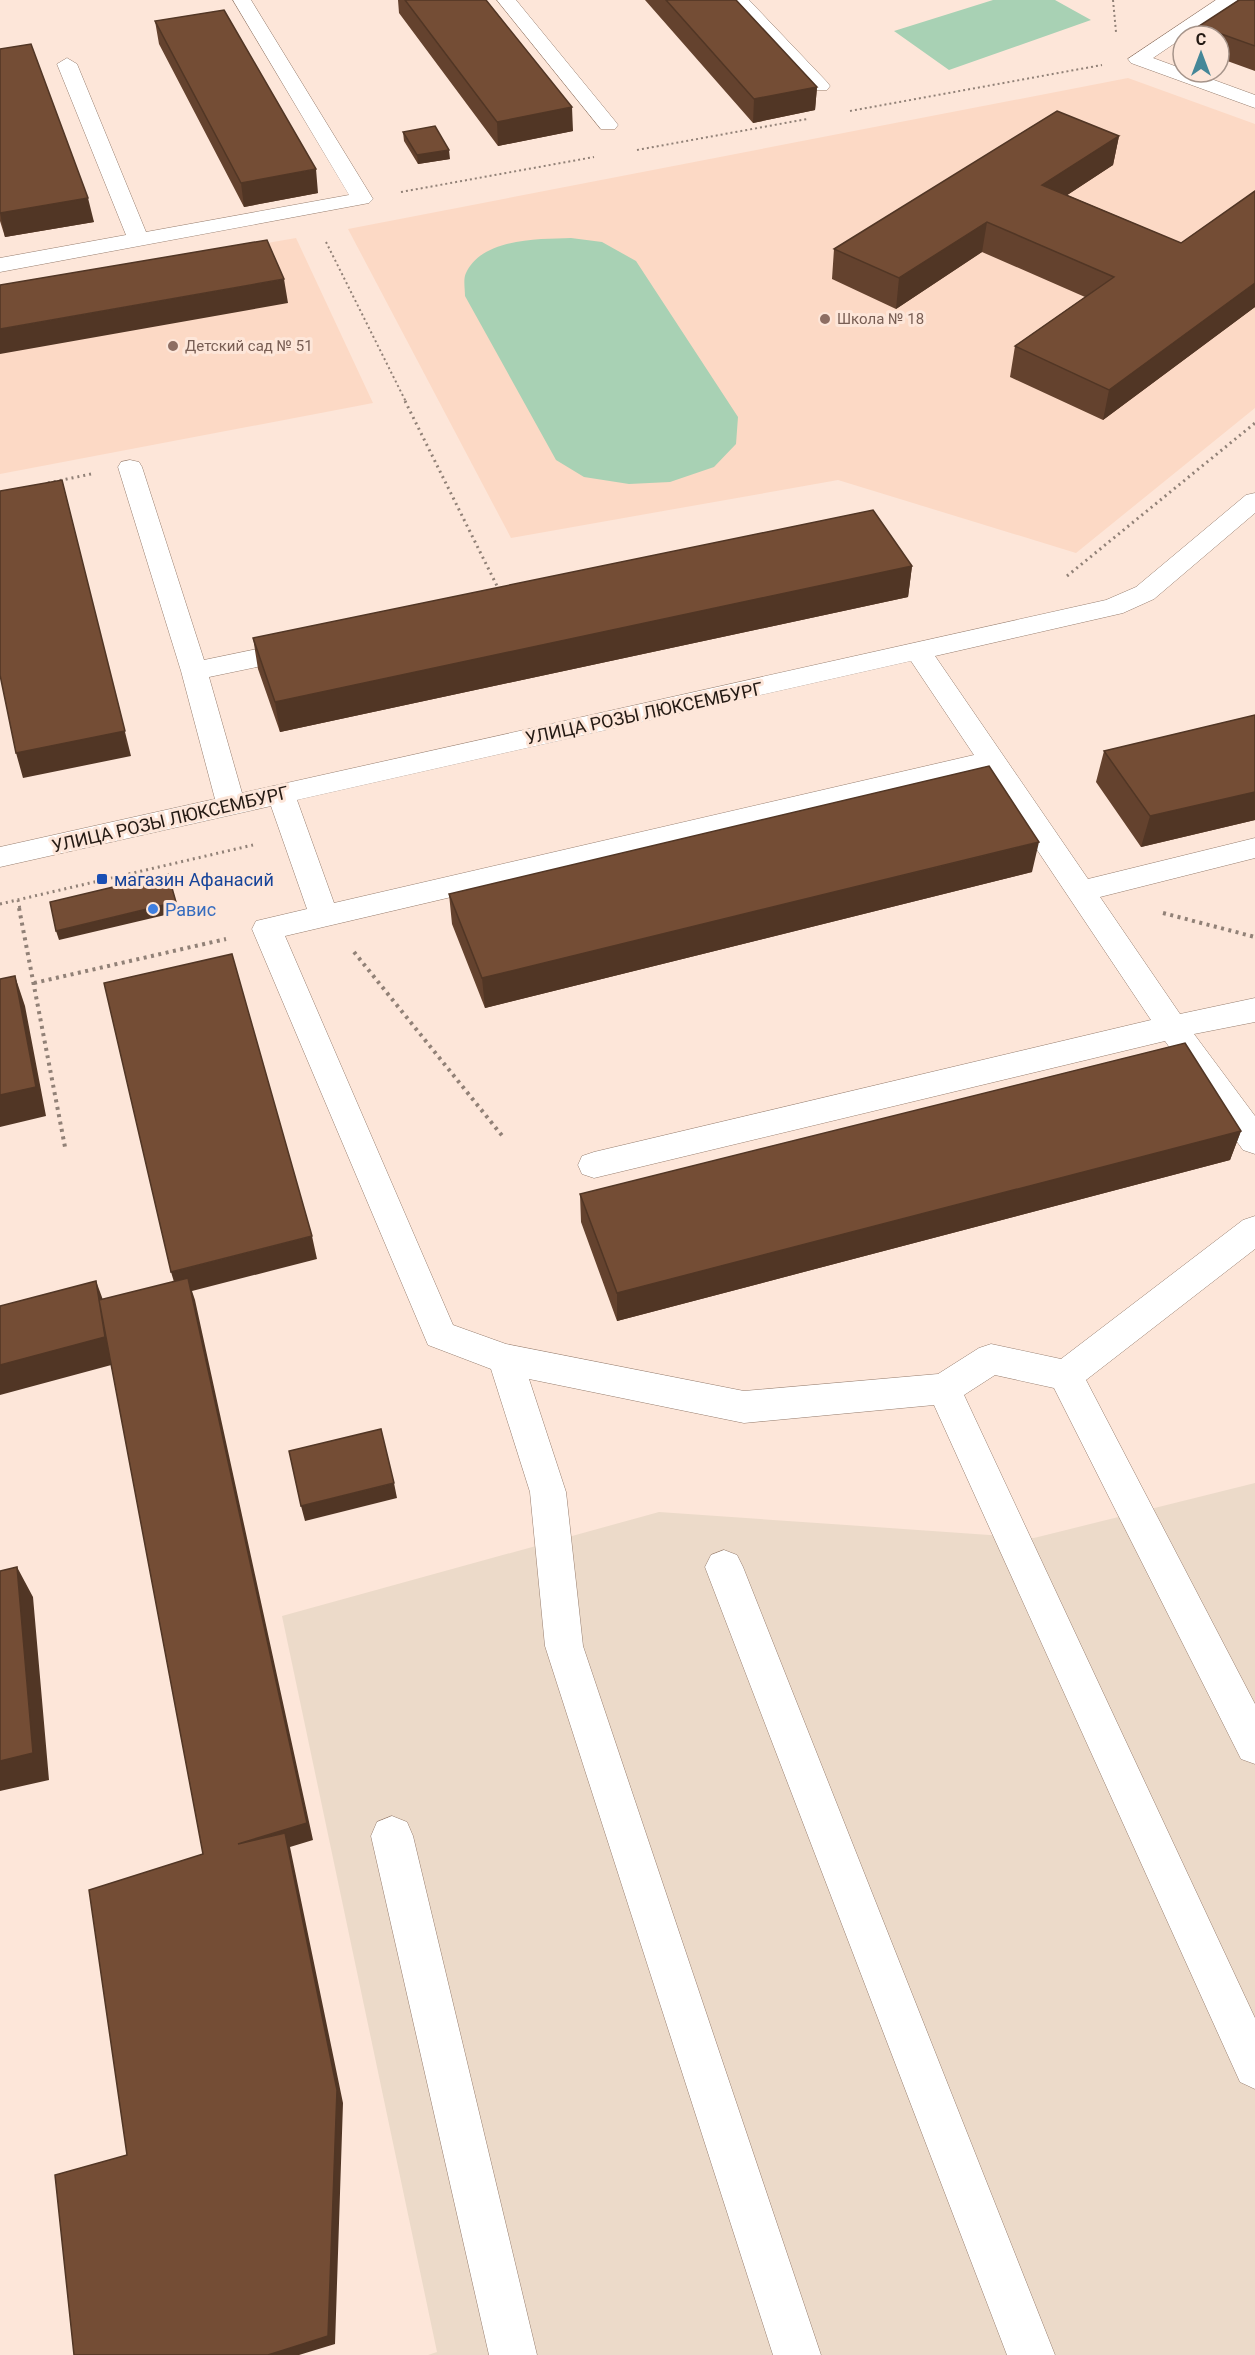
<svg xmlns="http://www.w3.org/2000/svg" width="1255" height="2355" viewBox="0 0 1255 2355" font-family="Roboto,sans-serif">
	<rect width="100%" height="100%" fill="#fde6d9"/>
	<path fill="#fcd9c5" d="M1128 78 1255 124V408L1076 553 838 480 511 538 348 229Z
		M296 238 373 403 0 474V289Z"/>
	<path fill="#ecdac9" d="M1255 1483V2355H428L437 2352 282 1616 659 1512 1034 1538Z"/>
	<path fill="#a8d1b4" d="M993 0H1055L1091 20 949 70 894 31Z
		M571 238 602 242 636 261 738 417 736 444 714 467 670 482 629 484 584 477 556 460 465 296C465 289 463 279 466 273 482 238 539 239 571 238Z"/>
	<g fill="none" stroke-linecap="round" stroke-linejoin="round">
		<g stroke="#977e6f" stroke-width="1">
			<path id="minor" d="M233 0H251L373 199 369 203 0 272V258L126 235 57 64 67 58 77 64 146 232 349 195Z
				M497 0H516L615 121 618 125 615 129H601Z
				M730 0H749L827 82 830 86 827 90H813Z
				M1216 0H1238L1153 58 1183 69V72H1192L1255 95V108L1131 63 1128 59Z
				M130 460 139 462 142 467 204 660 300 640 309 643 313 649 309 655 300 658 209 677 242 793 1106 600 1136 587 1246 495 1255 493V513L1154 599 1123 613 935 656 1088 879 1255 838V858L1100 897 1180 1014 1255 998V1022L1194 1034 1255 1116V1154L1243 1150 1165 1041 594 1178 582 1174 578 1165 582 1156 594 1152 1151 1020 985 772 285 936 453 1325 506 1344 744 1391 938 1374 979 1348 991 1344 1061 1359 1243 1220 1255 1216V1249L1086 1380 1255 1704V1764L1241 1759 1054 1388 995 1375 964 1395 1255 2018V2089L1240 2082 934 1405 744 1423 529 1379 566 1492 583 1646 821 2355H773L545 1646 530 1492 491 1369 428 1345 252 929 256 921 307 909 271 806 0 867V847L215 799 181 671 118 467 121 462ZM911 661 974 755 334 903 297 800Z
				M724 1550 737 1555 743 1567 1055 2355H1007L705 1567 711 1555Z
				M392 1816 407 1822 413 1836 537 2355H489L371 1836 377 1822Z"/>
		</g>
		<path stroke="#918177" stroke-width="2" stroke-dasharray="2 3" stroke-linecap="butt" d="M1113 0 1116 32
			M850 111 1102 65
			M637 150 807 119
			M401 192 594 157
			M326 242 406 402"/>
		<path stroke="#918177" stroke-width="3" stroke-dasharray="2 4" stroke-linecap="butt" d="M405 401 500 592
			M48 483 91 474
			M1067 576 1255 423
			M18 900 20 909
			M0 904 253 845"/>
		<path stroke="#918177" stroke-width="4" stroke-dasharray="3 4.5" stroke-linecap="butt" d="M19 908 65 1147
			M1163 913 1255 937
			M354 952 504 1138
			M34 983 226 939"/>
		<use href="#minor" fill="#fff" fill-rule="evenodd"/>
	</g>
	<path fill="#64422e" d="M398 0H486L573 131 498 146 399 13Z
		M645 0H736L817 87 815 110 753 123Z
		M1255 0V71L1219 58V36H1197L1199 26Z
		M155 21 318 193 244 207 159 44Z
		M0 49 94 222 5 237 0 221Z
		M403 132 450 159 418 164 404 141Z
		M1119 136 1113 165 1067 195 1181 243 1255 191V307L1103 420 1010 377 1015 346 1085 297 982 252 896 309 832 279 834 249Z
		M912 566 908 597 280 732 258 669 253 638Z
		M1255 715V820L1141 847 1096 782 1104 751Z
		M1032 872 485 1008 452 924 449 894Z
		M1241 1131 1230 1160 617 1321 581 1222 580 1194Z"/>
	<path fill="#513625" d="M817 87 815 110 753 123 754 99Z
		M572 107 573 131 498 146 497 122Z
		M1119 136 1113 165 1037 215 1042 185Z
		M449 150 450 159 418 164 417 155Z
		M316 169 318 193 244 207 241 183Z
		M88 198 94 222 5 237 0 213Z
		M987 222 982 252 896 309 899 278Z
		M284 279 288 303 0 354V329Z
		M1255 283V307L1103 420 1109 390Z
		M62 480 131 756 23 778 16 753Z
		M912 566 908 597 280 732 275 702Z
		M1255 792V820L1141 847 1150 816Z
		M1039 842 1032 872 485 1008 482 978Z
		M176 902 178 912 59 940 56 931Z
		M15 976 25 1006 46 1116 0 1127V1095Z
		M1241 1131 1230 1160 617 1321V1293Z
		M312 1236 317 1259 192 1291 195 1300 313 1840 290 1847 343 2103 335 2344 299 2355H268L178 1295 171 1272Z
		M96 1281 106 1308 115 1364 0 1395V1365Z
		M394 1483 397 1498 305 1521 301 1506Z
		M17 1567 33 1597 49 1780 0 1791V1761Z"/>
	<path fill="#744d35" stroke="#513625" stroke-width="1.5" d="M405 0H486L572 107 497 122Z
		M666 0H736L817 87 754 99Z
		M1239 0H1255V46L1199 26Z
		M224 10 316 169 241 183 155 21Z
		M31 44 88 198 0 213V49Z
		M1057 111 1119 136 1042 185 1181 243 1255 191V283L1109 390 1015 346 1114 277 987 222 899 278 834 249Z
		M435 126 449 150 417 155 403 132Z
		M267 240 284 279 0 329V285Z
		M62 480 125 731 16 753 0 675V491Z
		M873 510 912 566 275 702 253 638Z
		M1255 715V792L1150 816 1104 751Z
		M989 766 1039 842 482 978 449 894Z
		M168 874 176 902 56 931 50 902Z
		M232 954 312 1236 171 1272 104 983Z
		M15 976 36 1087 0 1095V979Z
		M1185 1043 1241 1131 617 1293 580 1194Z
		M188 1278 307 1823 238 1844 285 1833 337 2090 328 2336 268 2355H74L55 2175 127 2155 89 1890 203 1854 99 1300Z
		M96 1281 105 1337 0 1365V1306Z
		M381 1429 394 1483 301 1506 289 1451Z
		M17 1567 33 1753 0 1761V1571Z"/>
	<g fill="#8d6e63" stroke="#fde6d9" stroke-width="2">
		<circle cx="825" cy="319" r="6"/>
		<circle cx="173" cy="346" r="6"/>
	</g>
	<rect fill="#1a4fb4" stroke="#fde6d9" stroke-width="2" x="96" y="873" width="12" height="12" rx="3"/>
	<circle fill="#3f7fe0" stroke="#fde6d9" stroke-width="2" cx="153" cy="909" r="6"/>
	<g text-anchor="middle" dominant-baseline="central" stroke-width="6" stroke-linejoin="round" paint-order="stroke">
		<g font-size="15" fill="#785e54" stroke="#fde6d9" text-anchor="start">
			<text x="837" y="319">Школа № 18</text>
			<text x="185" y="346">Детский сад № 51</text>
		</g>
		<g font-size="18" fill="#241a14" stroke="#fde6d9">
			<text transform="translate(644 713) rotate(-12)">УЛИЦА РОЗЫ ЛЮКСЕМБУРГ</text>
			<text transform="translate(170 819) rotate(-13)">УЛИЦА РОЗЫ ЛЮКСЕМБУРГ</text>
		</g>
		<g font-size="18" fill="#164399" stroke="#fde6d9" text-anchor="start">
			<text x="114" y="879">магазин Афанасий</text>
		</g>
		<g font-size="18" fill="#366cbe" stroke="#fde6d9" text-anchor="start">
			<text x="165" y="909">Равис</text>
		</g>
	</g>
	<g transform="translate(1201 54)"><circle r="28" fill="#fde6d9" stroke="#a6948a" stroke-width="1.5"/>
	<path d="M0-4.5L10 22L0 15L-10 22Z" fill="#458798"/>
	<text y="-9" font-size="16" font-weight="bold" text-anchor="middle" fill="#241a14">С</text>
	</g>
</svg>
